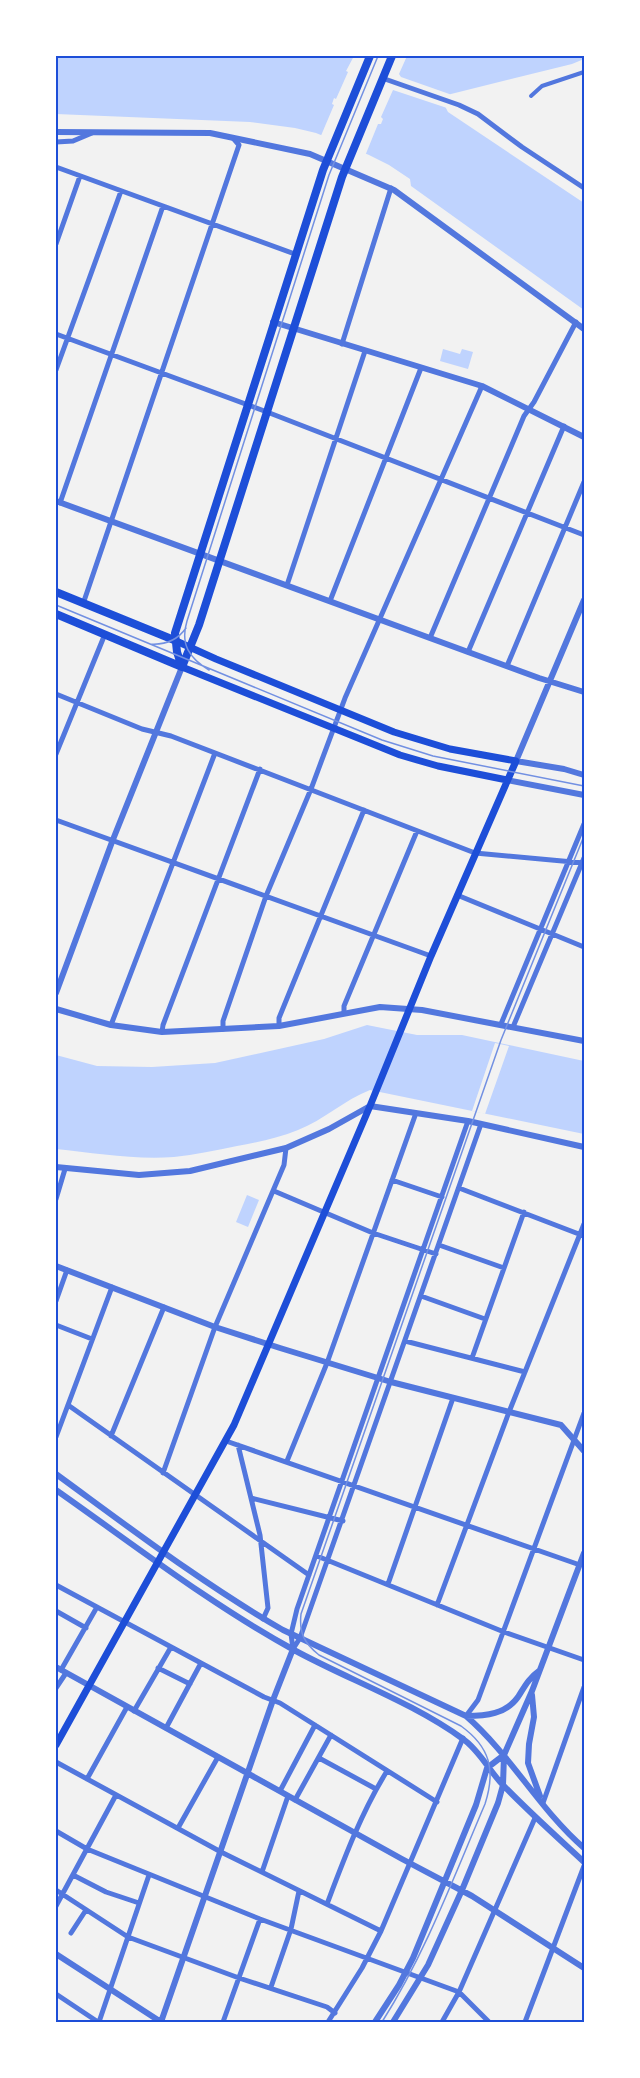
<svg xmlns="http://www.w3.org/2000/svg" width="640" height="2078" viewBox="0 0 640 2078" font-family="'DejaVu Sans',sans-serif">
	<rect width="100%" height="100%" fill="#f2f2f2"/>
	<path fill="#bfd3fe" d="M56 56H584V59L572 64 451 94 442 100 448 112 584 203V310L411 186 410 179 389 165 369 155 316 133 295 128 250 122 56 114Z
		M443 349 460 354 462 349 473 352 468 369 440 361Z
		M367 1025 417 1035H462L584 1061V1134L370 1090C344 1100 324 1120 298 1130 279 1138 258 1142 237 1146 216 1150 195 1155 174 1157 135 1160 94 1153 56 1149V1055L97 1066 152 1067 215 1063 324 1039Z
		M247 1195 259 1200 248 1227 236 1222Z"/>
	<path fill="#f2f2f2" d="M354 56H407L399 74 401 77 455 96 446 101 450 109 393 90 381 117 383 119 381 124H378L365 156 320 138 334 105 332 104 334 98 336 99 348 72 346 71Z
		M495 1043 509 1046 485 1114 472 1111Z"/>
	<g fill="none" stroke-linecap="round" stroke-linejoin="round">
		<path stroke="#5277de" stroke-width="4" d="M531 96 542 86 584 72"/>
		<path stroke="#5277de" stroke-width="5" d="M382 78 459 105 478 114 522 147 584 188
			M56 142 73 141 92 133
			M56 167 295 254
			M56 244 80 176
			M56 334 267 412 584 535
			M342 344 391 188
			M56 370 121 191
			M60 503 163 206
			M287 585 365 351
			M330 601 421 368
			M83 604 239 145 233 138
			M430 638 524 416 534 402 576 322
			M468 652 564 426
			M507 666 584 482
			M56 694 142 729 171 736 475 853 584 863
			M56 754 105 634
			M56 820 431 956
			M457 895 584 947
			M344 1013V1006L417 831
			M501 1024 584 824
			M111 1025 215 753
			M279 1026V1018L364 810
			M513 1027 584 858
			M223 1029V1021L266 896 311 789 345 698 482 386
			M162 1032 163 1025 260 769
			M392 1180 442 1197
			M459 1188 584 1236
			M274 1191 373 1233 436 1254
			M56 1199 65 1169
			M439 1245 504 1268
			M421 1296 485 1319
			M56 1301 67 1270
			M56 1325 92 1339
			M405 1341 525 1372
			M472 1358 524 1212
			M68 1405 309 1575
			M111 1436 164 1307
			M56 1437 112 1287
			M226 1441 580 1565
			M238 1445 260 1535 268 1608 263 1619
			M287 1461 327 1363 416 1113
			M163 1473 215 1327 284 1165 286 1148
			M251 1498 343 1521
			M317 1556 504 1632 584 1660
			M388 1584 453 1398
			M56 1585 264 1697 280 1703 437 1802
			M437 1605 509 1412 584 1224
			M56 1611 86 1628
			M293 1649 300 1638 481 1124
			M293 1649 291 1634 297 1609 468 1121
			M158 1668 190 1684
			M61 1670 97 1607
			M56 1688 66 1673
			M134 1711 171 1647
			M466 1716 478 1700 584 1413
			M166 1728 201 1663
			M319 1758 376 1789
			M56 1762 221 1852 381 1931
			M87 1779 127 1707
			M280 1791 315 1725
			M295 1800 331 1735
			M543 1803 584 1687
			M178 1828 218 1757
			M56 1831 87 1849 260 1919 459 1992 489 2022
			M262 1872 288 1796
			M73 1875 106 1892 139 1903
			M56 1890 128 1937 239 1978 327 2007 335 2013
			M327 1904C344 1859 361 1813 387 1771
			M56 1906 116 1795
			M71 1933 86 1910
			M271 1987 291 1929 299 1891
			M56 1994 98 2022
			M99 2022 149 1875
			M223 2022 260 1919
			M328 2022 362 1968 381 1931 463 1738
			M442 2022 459 1992 535 1818
			M525 2022 584 1866"/>
		<path stroke="#5277de" stroke-width="6" d="M56 132 210 133 310 154 394 190 584 329
			M273 322 482 386 584 437
			M56 501 539 678 584 692
			M584 600 516 761 564 769 584 775
			M507 780 584 795
			M56 993 112 842 182 667
			M56 1009 111 1025 162 1032 279 1026 380 1007 422 1010 584 1041
			M56 1167 139 1175 190 1171 286 1148 329 1129 370 1106 468 1121 584 1147
			M56 1266 215 1327 280 1348 391 1382 561 1425 584 1451
			M56 1474C130 1528 203 1584 283 1630L466 1716C511 1755 539 1809 584 1848
			M56 1490C133 1544 210 1604 294 1650 349 1680 412 1702 463 1739 478 1749 489 1770 502 1784 528 1811 556 1836 584 1862
			M56 1667 402 1859 472 1896 584 1968
			M532 1695 534 1717 529 1744 528 1763 540 1796
			M466 1716C486 1716 506 1714 518 1697 525 1686 528 1679 539 1671
			M56 1954 161 2022
			M161 2022 273 1700 293 1649
			M375 2022 399 1985 413 1958 476 1805 487 1768 504 1755
			M393 2022 428 1965 462 1890 498 1803 503 1785 504 1755 532 1691 584 1553"/>
		<path stroke="#1d4ed8" stroke-width="7" d="M182 667 400 755 438 766 507 780
			M56 1745 234 1425 370 1106 431 956 516 761 450 749 394 732 216 659 174 640"/>
		<path stroke="#1d4ed8" stroke-width="8" d="M56 592 174 640
			M56 614 182 667
			M182 667 199 625 342 177 392 56
			M182 667 177 652 175 633 323 170 370 56"/>
		<path stroke="#7290e2" stroke-width="1.5" d="M56 605 382 740 433 756 584 786
			M150 644C165 645 177 641 186 628
			M209 670C189 658 180 644 187 621L329 175 378 56
			M382 2022C425 1954 453 1879 485 1804 496 1770 490 1747 461 1726L319 1655C304 1643 299 1633 301 1614L501 1040 584 836"/>
	</g>
	<rect width="640" height="2078" fill="none" stroke="#ffffff" stroke-width="114"/>
	<rect x="57" y="57" width="526" height="1964" fill="none" stroke="#1d4ed8" stroke-width="2"/>
</svg>
